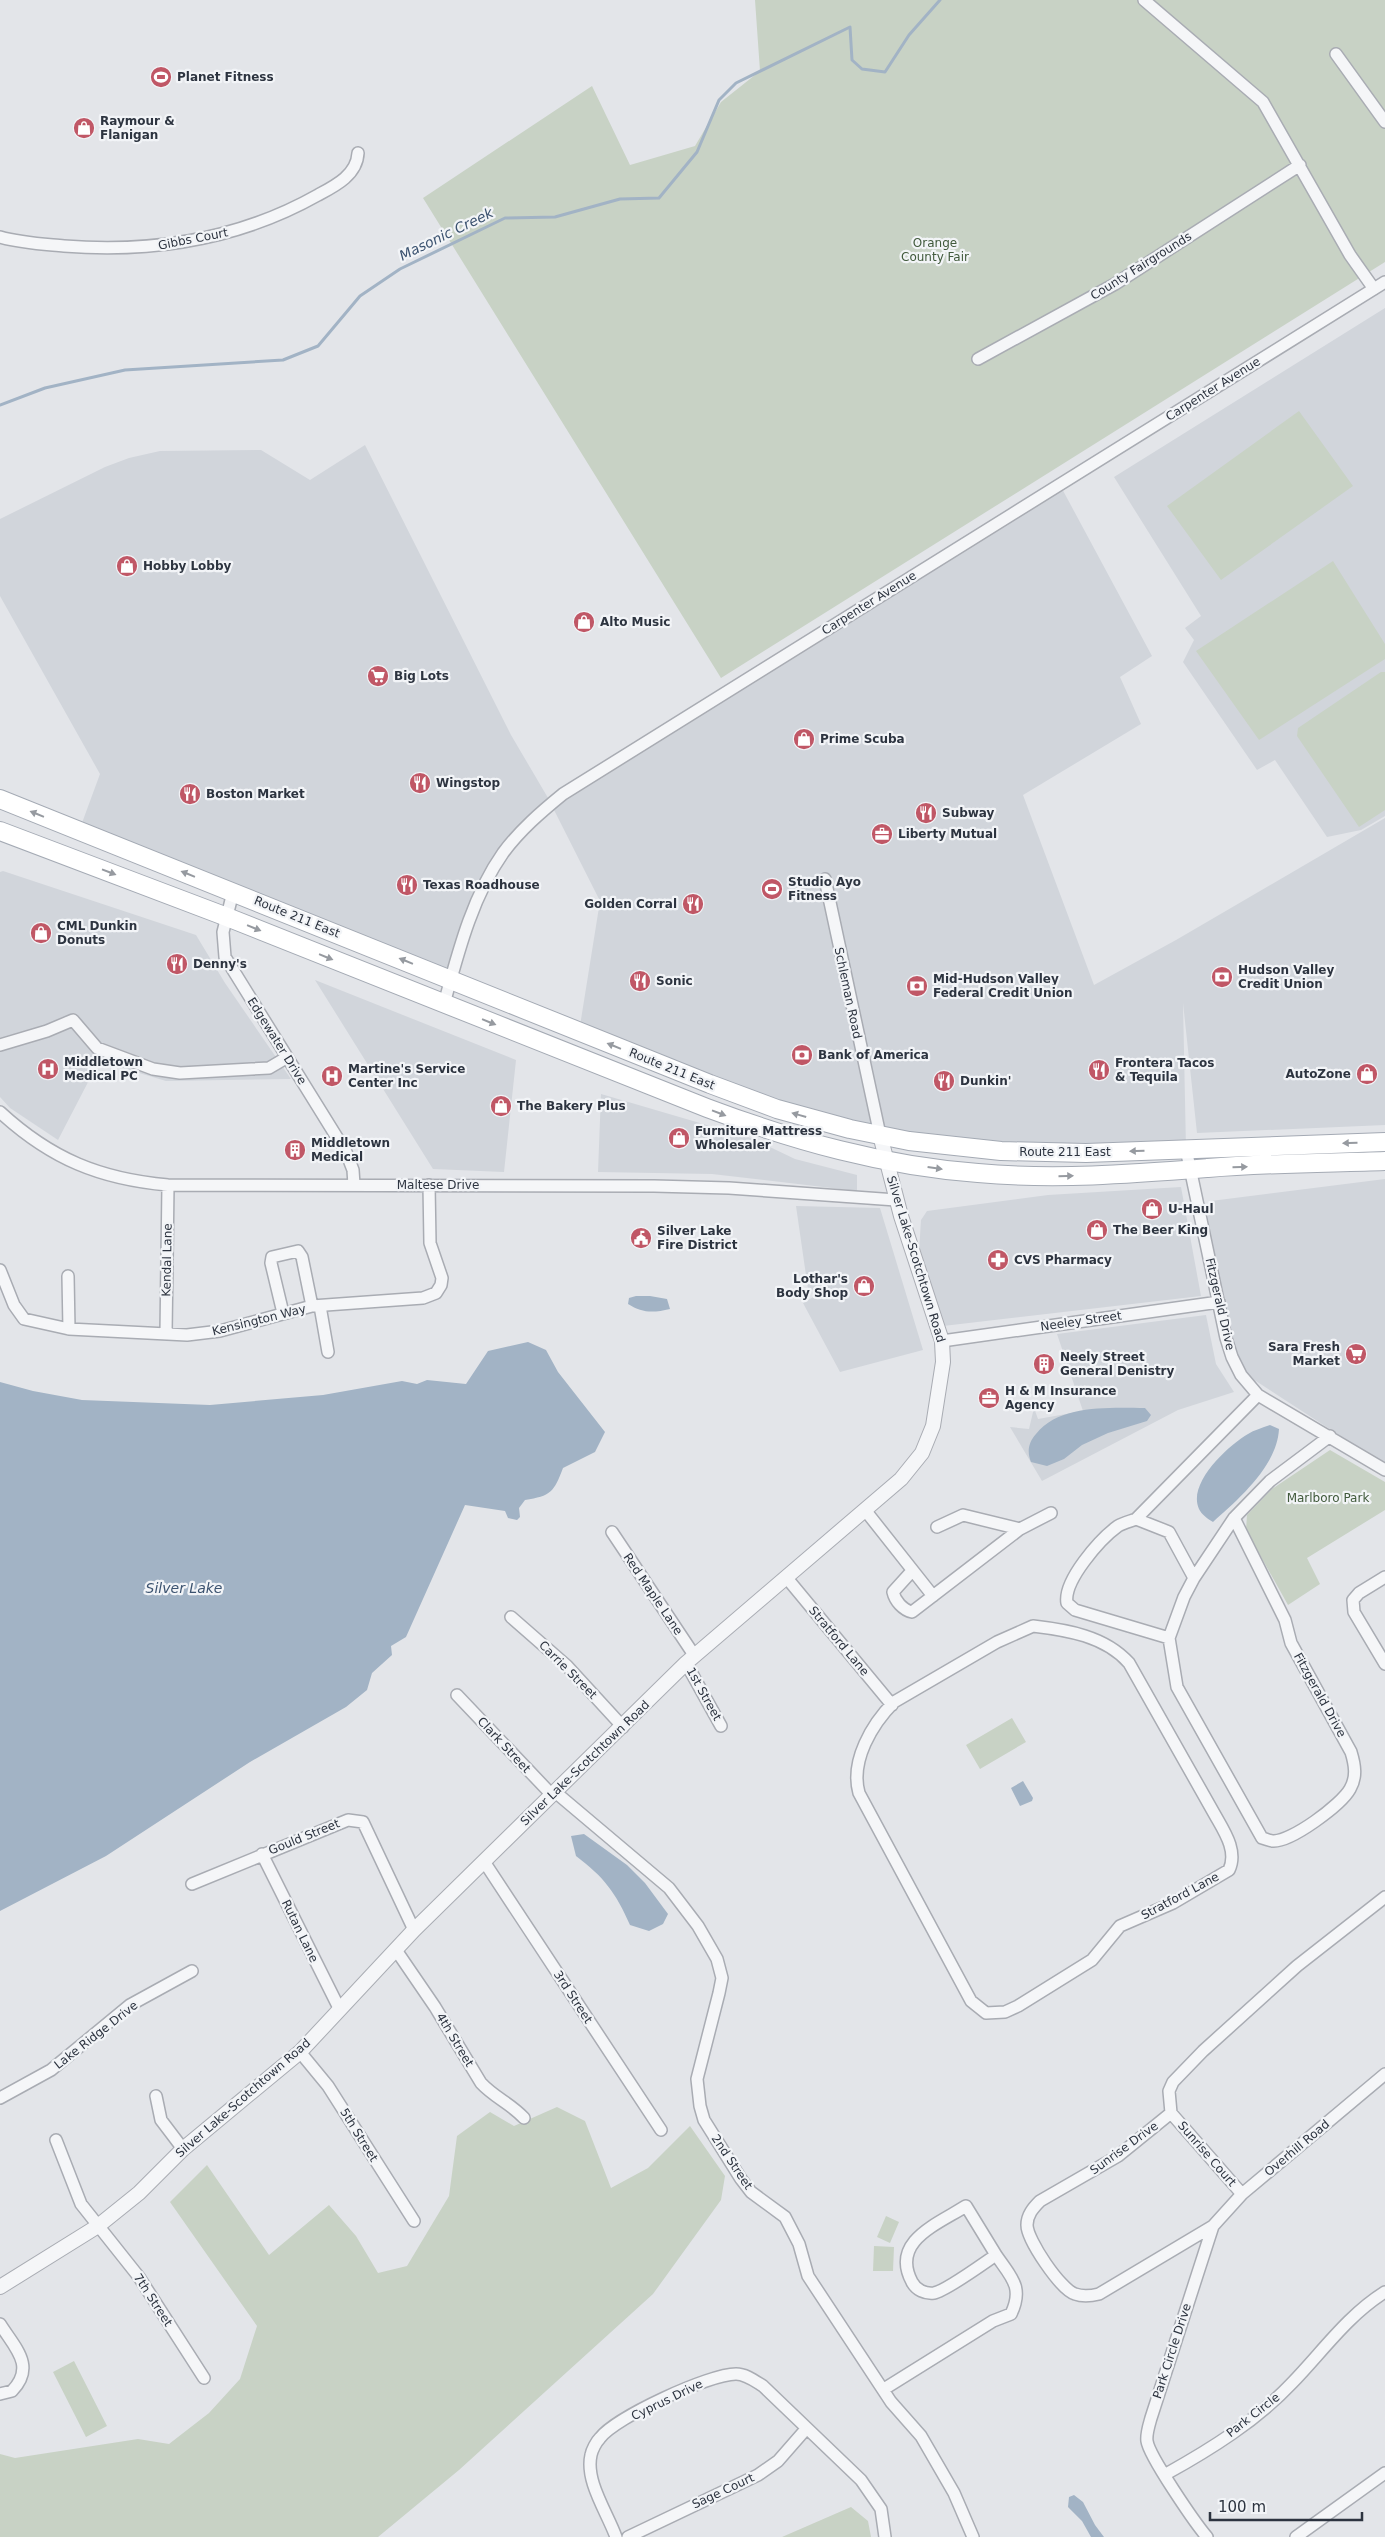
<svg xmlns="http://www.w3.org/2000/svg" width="1385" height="2537" viewBox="0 0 1385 2537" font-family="'DejaVu Sans',sans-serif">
	<rect width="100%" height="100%" fill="#e3e5e9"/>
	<path fill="#d1d5db" d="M1385 308V816L1361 830 1327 837 1275 760 1257 770 1183 662 1194 640 1185 628 1201 616 1114 477Z
		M365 445 511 735 551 803 1060 485 1152 656 1120 677 1141 724 1023 795 1094 985 1176 940 1385 818V1125L1197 1133 1183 1003 1186 1149 1001 1151 880 1135 579 1032 600 901 551 804 497 863 451 980 79 831 100 774 0 596V519L105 467 129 458 160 451 261 450 310 480Z
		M3 871 196 935 225 983 291 1079 166 1081 99 1061 58 1140 10 1108 0 1097V872Z
		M315 980 516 1060 504 1172 433 1169Z
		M601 1094 751 1138 795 1159 857 1175V1191L712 1174 598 1172Z
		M1385 1179V1465L1239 1370 1226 1327 1207 1219 1211 1201Z
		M1181 1187 1201 1296 943 1326 919 1252 921 1220 927 1211 1048 1195Z
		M796 1206 880 1208 923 1350 840 1372 803 1303 822 1292 808 1289Z
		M1206 1315 1216 1364 1234 1392 1178 1410 1042 1481 1010 1427 1029 1429 1034 1408 1038 1419 1083 1411 1057 1334Z"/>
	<path fill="#c8d2c5" d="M755 0H1385V262L721 678 423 198 592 86 630 165 695 146 721 102 760 71Z
		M1299 411 1353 486 1221 580 1167 506Z
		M1333 561 1385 644V659L1259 740 1196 651Z
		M1381 672H1385V810L1359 827 1297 736 1298 728Z
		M1330 1450 1385 1482V1510L1307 1558 1320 1584 1288 1605 1246 1530 1247 1515 1272 1489Z
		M1012 1718 1026 1742 980 1769 966 1745Z
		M557 2107 585 2121 611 2188 648 2168 690 2126 725 2176 721 2200 653 2294 459 2470 378 2537H0V2454L15 2458 138 2439 169 2444 209 2413 240 2379 257 2326 170 2202 207 2165 269 2255 329 2205 356 2236 378 2273 407 2266 449 2196 457 2136 490 2112 514 2126Z
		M886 2216 899 2222 890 2243 877 2237Z
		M874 2246 894 2247 893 2271H873Z
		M74 2361 107 2426 86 2437 53 2372Z
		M851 2507 868 2521 871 2537H782Z"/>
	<path fill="#a2b3c5" d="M636 1296H650L667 1299 670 1309C653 1313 642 1313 628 1304L629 1298Z
		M528 1342 546 1350 558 1372 605 1432 595 1452 563 1468C554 1492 551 1496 525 1500L519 1508 520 1517 517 1520 508 1518 505 1511 465 1505 406 1637 391 1646 392 1655 372 1673 367 1690 346 1707 250 1762 106 1856 0 1911V1382L33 1391 82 1400 210 1405 323 1395 402 1381 417 1384 427 1380 466 1384 488 1351Z
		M1145 1408 1151 1415 1147 1421 1108 1433 1082 1445 1064 1459 1047 1466 1031 1462C1027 1452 1028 1443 1036 1434 1060 1404 1110 1408 1145 1408Z
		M1270 1425 1279 1429C1277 1466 1239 1499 1213 1522 1208 1519 1201 1514 1199 1509 1187 1483 1229 1445 1248 1434 1254 1430 1262 1428 1270 1425Z
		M1023 1781 1033 1798 1032 1801 1020 1806 1011 1788Z
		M584 1834 627 1865 645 1883 668 1914 663 1924 649 1931 630 1925C616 1893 604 1877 576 1856L571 1836Z
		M1074 2495 1083 2502 1095 2525 1104 2537H1091L1082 2521 1068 2507 1069 2497Z"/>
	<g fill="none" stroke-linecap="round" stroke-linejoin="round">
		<path stroke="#a2b3c5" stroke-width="3" d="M0 405 45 388 125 370 283 360 318 346 360 296 400 269 505 218 555 217 620 199 659 198 697 152 719 100 736 83 850 27 852 60 862 69 885 72 909 35 940 0"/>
		<g stroke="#a9acb3" stroke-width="14">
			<path id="minor" d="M1144 0 1263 102 1350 255 1374 289
				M1336 54 1385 122
				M0 237C21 243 43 244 64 246 153 253 240 239 318 195 335 186 357 175 358 153
				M978 359 1115 284 1300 165
				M825 879 880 1135
				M233 892 223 932 225 957 346 1152 353 1170 354 1185
				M444 1004C458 953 472 897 503 853 520 830 541 812 563 794L1385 282
				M0 1045 47 1031 73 1020 97 1048 153 1069 180 1073 269 1068 286 1058
				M0 1112C51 1159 100 1179 168 1185L654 1186 729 1188 896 1200
				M1186 1149 1226 1338 1232 1357 1241 1375 1258 1395 1385 1470
				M0 1270 14 1305 24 1319 69 1329 187 1335 220 1331 312 1306 423 1298 436 1293 441 1285 442 1278 430 1243 429 1185
				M68 1276 69 1329
				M320 1306 328 1352
				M283 1313 271 1263 272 1257 298 1251 302 1257 312 1306
				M166 1334 168 1185
				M942 1341 1219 1302
				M865 1510 933 1596
				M1234 1518 1285 1620 1291 1643 1351 1752C1355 1765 1357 1777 1350 1789 1341 1805 1291 1842 1273 1841 1270 1841 1266 1839 1262 1838L1177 1687 1169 1638 1184 1597 1194 1578 1234 1518 1270 1481 1330 1436
				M1136 1519 1258 1395
				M937 1527 963 1515 1020 1529 1051 1513
				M612 1532 694 1655
				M912 1571 893 1592C895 1601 903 1610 912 1612L1020 1529
				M786 1577 892 1705
				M1385 1577 1359 1593 1353 1600 1354 1612 1385 1664
				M511 1617 567 1666 623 1727
				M1033 1626C1067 1630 1105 1636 1129 1663L1215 1815C1224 1831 1238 1851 1229 1870L1173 1903 1120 1926 1092 1960 1018 2006 1005 2012 986 2013 971 2001 859 1793C850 1761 872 1724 894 1702L997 1642Z
				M1169 1638 1075 1610 1067 1603C1063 1581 1100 1539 1118 1526 1123 1523 1131 1521 1136 1519L1169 1532 1194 1578
				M686 1663 721 1726
				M457 1695 551 1794
				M554 1791 669 1888 698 1926 717 1959 722 1978 719 1993 697 2079 700 2106 704 2120 741 2179 751 2192 785 2217 799 2244 808 2276 891 2402 921 2436 954 2493 973 2537
				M262 1854 339 2008
				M485 1863 661 2130
				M192 1884 348 1820 363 1822 414 1930
				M396 1950 435 2007 481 2083C495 2098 510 2103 524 2118
				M300 2052 328 2086 414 2221
				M156 2096 161 2120 183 2149
				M0 2098 51 2070 130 2005 192 1971
				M1171 2113 1118 2156 1040 2201C1033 2208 1027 2215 1027 2225 1027 2240 1061 2290 1075 2294 1083 2297 1091 2296 1099 2294L1213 2226 1242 2194 1385 2074
				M1171 2113 1169 2091 1173 2082 1203 2051 1297 1966 1385 1897
				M1171 2113 1242 2194
				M56 2140 81 2204 139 2277 204 2378
				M0 2324C15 2348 36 2366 12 2391L0 2394
				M884 2389 993 2321 1011 2314C1024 2287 1011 2277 996 2255 984 2263 946 2291 934 2293 925 2294 916 2290 912 2282 890 2241 938 2224 966 2206L996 2255
				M1166 2474C1211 2449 1256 2421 1292 2383 1323 2351 1347 2316 1385 2292
				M616 2537C607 2512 585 2481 591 2455 592 2450 596 2442 600 2438 616 2417 709 2374 736 2374 746 2374 755 2381 763 2386L861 2480 881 2509 885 2537
				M628 2537 758 2475 778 2461 806 2429
				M1207 2537C1195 2523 1149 2456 1147 2441 1146 2434 1149 2425 1151 2418L1213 2226
				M1296 2537 1385 2473"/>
		</g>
		<g stroke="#a9acb3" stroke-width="16">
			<path id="tertiary" d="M0 2287 98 2226 139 2193 183 2149 300 2052 414 1930 686 1663 901 1479 922 1453 933 1426 943 1362 942 1341 901 1216 880 1135"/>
		</g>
		<g stroke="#a4aab4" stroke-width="20">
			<path id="primary" d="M0 799 710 1084 777 1109 850 1129 909 1141 1001 1151 1086 1153 1385 1142
				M0 831 227 917 707 1108C795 1141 884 1166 978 1173 1055 1180 1131 1174 1208 1168 1267 1163 1326 1163 1385 1161"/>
		</g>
		<use href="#minor" stroke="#f5f6f8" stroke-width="11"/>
		<use href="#tertiary" stroke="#f5f6f8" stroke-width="14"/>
		<use href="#primary" stroke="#fff" stroke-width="18"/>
	</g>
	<defs><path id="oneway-solid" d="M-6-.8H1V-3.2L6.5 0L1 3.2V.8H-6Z" transform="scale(1.25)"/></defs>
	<g fill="#969aa0">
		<use href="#oneway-solid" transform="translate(37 814) rotate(-158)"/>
		<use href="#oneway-solid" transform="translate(109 872) rotate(21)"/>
		<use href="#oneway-solid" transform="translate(188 874) rotate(-158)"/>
		<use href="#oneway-solid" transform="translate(254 928) rotate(22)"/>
		<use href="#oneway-solid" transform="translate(326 957) rotate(22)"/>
		<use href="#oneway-solid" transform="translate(406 961) rotate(-158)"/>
		<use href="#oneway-solid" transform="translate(489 1022) rotate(22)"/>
		<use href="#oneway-solid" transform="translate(614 1046) rotate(-158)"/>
		<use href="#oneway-solid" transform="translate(719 1113) rotate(21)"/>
		<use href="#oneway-solid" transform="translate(799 1115) rotate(-164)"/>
		<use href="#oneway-solid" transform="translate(1350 1143) rotate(178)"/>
		<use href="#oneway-solid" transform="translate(1137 1151) rotate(178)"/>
		<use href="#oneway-solid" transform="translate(1240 1167) rotate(-2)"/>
		<use href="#oneway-solid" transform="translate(935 1168) rotate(8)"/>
		<use href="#oneway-solid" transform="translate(1066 1176) rotate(-1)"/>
	</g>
	<defs>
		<g id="stadium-disc" transform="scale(1.125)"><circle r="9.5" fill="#c05766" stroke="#f2f4f7"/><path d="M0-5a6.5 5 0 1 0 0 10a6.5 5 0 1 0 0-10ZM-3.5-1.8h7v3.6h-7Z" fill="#fff"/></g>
		<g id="shop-disc" transform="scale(1.125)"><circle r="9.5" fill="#c05766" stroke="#f2f4f7"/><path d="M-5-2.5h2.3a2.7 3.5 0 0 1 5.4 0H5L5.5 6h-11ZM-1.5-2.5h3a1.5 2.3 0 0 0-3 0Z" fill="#fff"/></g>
		<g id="supermarket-disc" transform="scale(1.125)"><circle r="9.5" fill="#c05766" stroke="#f2f4f7"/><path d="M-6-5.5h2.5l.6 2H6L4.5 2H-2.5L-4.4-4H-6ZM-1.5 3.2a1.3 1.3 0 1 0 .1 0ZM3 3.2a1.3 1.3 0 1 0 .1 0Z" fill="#fff"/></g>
		<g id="restaurant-disc" transform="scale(1.125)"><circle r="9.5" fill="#c05766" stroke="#f2f4f7"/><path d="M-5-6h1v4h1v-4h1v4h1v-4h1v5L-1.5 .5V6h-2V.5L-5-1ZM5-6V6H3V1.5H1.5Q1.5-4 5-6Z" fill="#fff"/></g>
		<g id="office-disc" transform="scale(1.125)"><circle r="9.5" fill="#c05766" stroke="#f2f4f7"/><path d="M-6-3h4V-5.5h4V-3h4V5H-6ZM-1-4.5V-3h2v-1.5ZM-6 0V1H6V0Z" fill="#fff"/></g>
		<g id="bank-disc" transform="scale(1.125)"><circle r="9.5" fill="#c05766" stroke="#f2f4f7"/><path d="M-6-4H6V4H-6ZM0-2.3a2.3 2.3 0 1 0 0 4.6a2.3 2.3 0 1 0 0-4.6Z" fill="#fff"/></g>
		<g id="hospital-disc" transform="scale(1.125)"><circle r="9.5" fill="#c05766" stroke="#f2f4f7"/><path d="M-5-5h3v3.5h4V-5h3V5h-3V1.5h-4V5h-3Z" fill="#fff"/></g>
		<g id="building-disc" transform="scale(1.125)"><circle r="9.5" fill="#c05766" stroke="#f2f4f7"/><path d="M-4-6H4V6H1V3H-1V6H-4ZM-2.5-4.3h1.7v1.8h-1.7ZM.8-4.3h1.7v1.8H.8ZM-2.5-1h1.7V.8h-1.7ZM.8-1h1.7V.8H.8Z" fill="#fff"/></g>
		<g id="civic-disc" transform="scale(1.125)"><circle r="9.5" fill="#c05766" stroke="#f2f4f7"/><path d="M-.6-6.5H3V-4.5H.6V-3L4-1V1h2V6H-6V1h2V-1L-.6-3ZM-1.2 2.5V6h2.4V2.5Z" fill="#fff"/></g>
		<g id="pharmacy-disc" transform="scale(1.125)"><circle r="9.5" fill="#c05766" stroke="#f2f4f7"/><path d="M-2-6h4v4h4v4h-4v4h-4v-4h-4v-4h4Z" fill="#fff"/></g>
	</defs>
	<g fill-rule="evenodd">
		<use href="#stadium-disc" x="161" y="77"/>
		<use href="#shop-disc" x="84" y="128"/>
		<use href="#shop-disc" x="127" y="566"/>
		<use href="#shop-disc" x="584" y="622"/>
		<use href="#supermarket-disc" x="378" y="676"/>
		<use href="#shop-disc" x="804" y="739"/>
		<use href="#restaurant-disc" x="420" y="783"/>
		<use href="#restaurant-disc" x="190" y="794"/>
		<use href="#restaurant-disc" x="926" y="813"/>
		<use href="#office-disc" x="882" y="834"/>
		<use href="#restaurant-disc" x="407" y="885"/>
		<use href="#stadium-disc" x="772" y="889"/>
		<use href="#restaurant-disc" x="693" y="904"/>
		<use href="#shop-disc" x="41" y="933"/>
		<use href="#restaurant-disc" x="177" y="964"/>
		<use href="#bank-disc" x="1222" y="977"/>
		<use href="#restaurant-disc" x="640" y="981"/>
		<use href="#bank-disc" x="917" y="986"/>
		<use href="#bank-disc" x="802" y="1055"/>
		<use href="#hospital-disc" x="48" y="1069"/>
		<use href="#restaurant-disc" x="1099" y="1070"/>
		<use href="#shop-disc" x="1367" y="1074"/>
		<use href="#hospital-disc" x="332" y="1076"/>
		<use href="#restaurant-disc" x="944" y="1081"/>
		<use href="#shop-disc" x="501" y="1106"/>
		<use href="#shop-disc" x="679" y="1138"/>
		<use href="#building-disc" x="295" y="1150"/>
		<use href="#shop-disc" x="1152" y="1209"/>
		<use href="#shop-disc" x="1097" y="1230"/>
		<use href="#civic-disc" x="641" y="1238"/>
		<use href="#pharmacy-disc" x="998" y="1260"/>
		<use href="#shop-disc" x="864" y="1286"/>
		<use href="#supermarket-disc" x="1356" y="1354"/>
		<use href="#building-disc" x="1044" y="1364"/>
		<use href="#office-disc" x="989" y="1398"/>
	</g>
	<g text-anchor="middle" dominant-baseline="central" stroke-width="4.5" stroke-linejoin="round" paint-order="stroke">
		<g font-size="12" font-weight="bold" fill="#2d3440" stroke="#f2f4f7" text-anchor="start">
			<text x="177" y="77">Planet Fitness</text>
			<text x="100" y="121">Raymour &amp;<tspan x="100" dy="14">Flanigan</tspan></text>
			<text x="143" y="566">Hobby Lobby</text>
			<text x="600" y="622">Alto Music</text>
			<text x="394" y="676">Big Lots</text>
			<text x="820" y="739">Prime Scuba</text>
			<text x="436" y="783">Wingstop</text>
			<text x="206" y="794">Boston Market</text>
			<text x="942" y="813">Subway</text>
			<text x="898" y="834">Liberty Mutual</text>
			<text x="788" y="882">Studio Ayo<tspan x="788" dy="14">Fitness</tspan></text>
			<text x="423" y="885">Texas Roadhouse</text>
			<text x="677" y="904" text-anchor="end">Golden Corral</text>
			<text x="57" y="926">CML Dunkin<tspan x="57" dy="14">Donuts</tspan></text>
			<text x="193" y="964">Denny's</text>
			<text x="1238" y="970">Hudson Valley<tspan x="1238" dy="14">Credit Union</tspan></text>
			<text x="933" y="979">Mid-Hudson Valley<tspan x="933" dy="14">Federal Credit Union</tspan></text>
			<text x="656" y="981">Sonic</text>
			<text x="818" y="1055">Bank of America</text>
			<text x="64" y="1062">Middletown<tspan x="64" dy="14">Medical PC</tspan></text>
			<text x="1115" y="1063">Frontera Tacos<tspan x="1115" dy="14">&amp; Tequila</tspan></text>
			<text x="348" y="1069">Martine's Service<tspan x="348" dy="14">Center Inc</tspan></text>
			<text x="1351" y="1074" text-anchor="end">AutoZone</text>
			<text x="960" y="1081">Dunkin'</text>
			<text x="517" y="1106">The Bakery Plus</text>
			<text x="695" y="1131">Furniture Mattress<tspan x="695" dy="14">Wholesaler</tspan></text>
			<text x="311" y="1143">Middletown<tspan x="311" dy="14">Medical</tspan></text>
			<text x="1168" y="1209">U-Haul</text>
			<text x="1113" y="1230">The Beer King</text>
			<text x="657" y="1231">Silver Lake<tspan x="657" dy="14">Fire District</tspan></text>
			<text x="1014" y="1260">CVS Pharmacy</text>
			<text x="848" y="1279" text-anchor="end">Lothar's<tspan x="848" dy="14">Body Shop</tspan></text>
			<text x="1340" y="1347" text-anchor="end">Sara Fresh<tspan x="1340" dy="14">Market</tspan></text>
			<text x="1060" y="1357">Neely Street<tspan x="1060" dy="14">General Denistry</tspan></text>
			<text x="1005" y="1391">H &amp; M Insurance<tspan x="1005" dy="14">Agency</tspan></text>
		</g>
		<g font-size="12" fill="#2d3440" stroke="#f2f4f7">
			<text transform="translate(193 239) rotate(-11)">Gibbs Court</text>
			<text transform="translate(1141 266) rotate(-32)">County Fairgrounds</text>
			<text transform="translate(1213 389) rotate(-32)">Carpenter Avenue</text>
			<text transform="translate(869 603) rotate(-32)">Carpenter Avenue</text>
			<text transform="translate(297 917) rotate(22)">Route 211 East</text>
			<text transform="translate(848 993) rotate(78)">Schleman Road</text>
			<text transform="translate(277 1041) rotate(58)">Edgewater Drive</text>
			<text transform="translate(672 1069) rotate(22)">Route 211 East</text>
			<text x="1065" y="1152">Route 211 East</text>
			<text x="438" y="1185">Maltese Drive</text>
			<text transform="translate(916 1259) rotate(73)">Silver Lake-Scotchtown Road</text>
			<text transform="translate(167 1260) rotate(-89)">Kendal Lane</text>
			<text transform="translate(1220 1304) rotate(77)">Fitzgerald Drive</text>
			<text transform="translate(259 1320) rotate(-14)">Kensington Way</text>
			<text transform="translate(1081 1321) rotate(-8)">Neeley Street</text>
			<text transform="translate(653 1594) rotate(56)">Red Maple Lane</text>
			<text transform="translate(839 1641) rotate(50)">Stratford Lane</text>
			<text transform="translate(568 1670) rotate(45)">Carrie Street</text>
			<text transform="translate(704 1694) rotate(61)">1st Street</text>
			<text transform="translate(1320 1695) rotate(61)">Fitzgerald Drive</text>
			<text transform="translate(504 1745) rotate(47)">Clark Street</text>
			<text transform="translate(585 1763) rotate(-44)">Silver Lake-Scotchtown Road</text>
			<text transform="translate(304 1837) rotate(-22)">Gould Street</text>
			<text transform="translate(1180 1896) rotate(-28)">Stratford Lane</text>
			<text transform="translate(300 1931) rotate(64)">Rutan Lane</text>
			<text transform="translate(573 1997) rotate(57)">3rd Street</text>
			<text transform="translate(96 2035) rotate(-38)">Lake Ridge Drive</text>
			<text transform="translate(455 2040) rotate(59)">4th Street</text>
			<text transform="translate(243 2098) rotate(-41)">Silver Lake-Scotchtown Road</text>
			<text transform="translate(359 2135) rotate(58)">5th Street</text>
			<text transform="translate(1124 2148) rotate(-36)">Sunrise Drive</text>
			<text transform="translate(1297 2148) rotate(-40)">Overhill Road</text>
			<text transform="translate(1207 2154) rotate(49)">Sunrise Court</text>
			<text transform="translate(732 2162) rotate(56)">2nd Street</text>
			<text transform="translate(153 2300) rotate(57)">7th Street</text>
			<text transform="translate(1172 2351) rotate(-72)">Park Circle Drive</text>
			<text transform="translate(667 2400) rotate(-26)">Cyprus Drive</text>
			<text transform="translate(1253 2415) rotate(-38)">Park Circle</text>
			<text transform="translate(723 2491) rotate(-25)">Sage Court</text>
		</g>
		<g font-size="12" fill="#415a3c" stroke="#f2f4f7">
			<text x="935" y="243">Orange<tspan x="935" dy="14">County Fair</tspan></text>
			<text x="1328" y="1498">Marlboro Park</text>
		</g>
		<g font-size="14" font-style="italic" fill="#3b526f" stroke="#f2f4f7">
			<text transform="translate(446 234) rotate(-26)">Masonic Creek</text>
			<text x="184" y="1588">Silver Lake</text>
		</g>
	</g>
	<path d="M1210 2512v8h152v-8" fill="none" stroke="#2d3440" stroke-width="2.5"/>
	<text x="1218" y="2512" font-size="15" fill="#2d3440" stroke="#f2f4f7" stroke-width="4" paint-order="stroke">100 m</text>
</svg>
